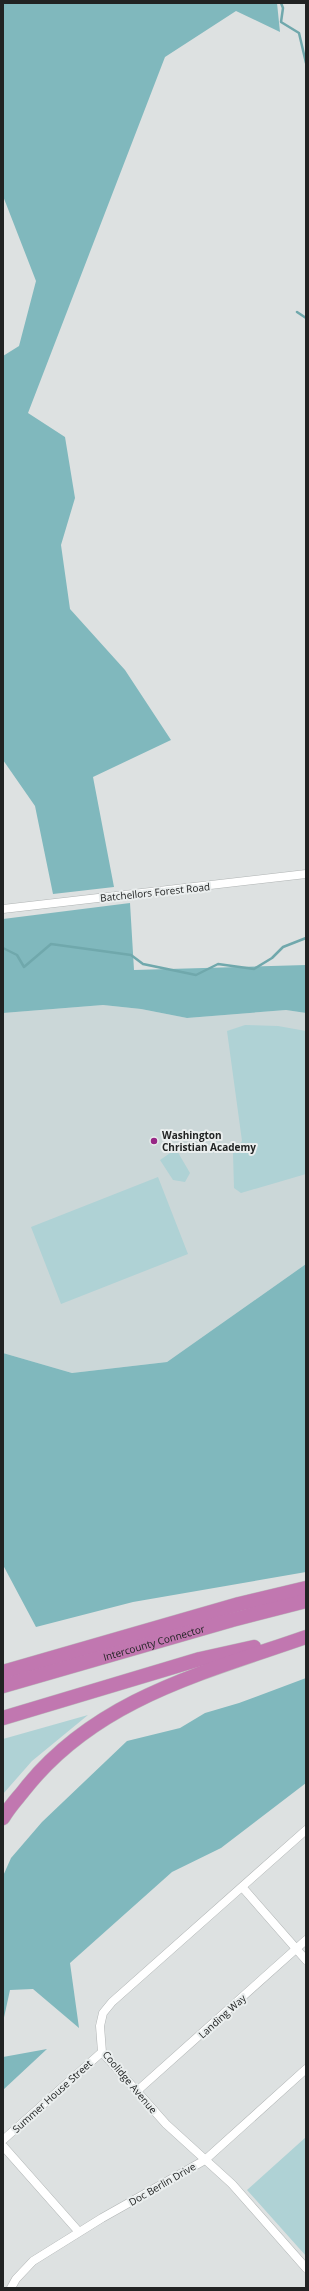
<svg xmlns="http://www.w3.org/2000/svg" width="309" height="2291" viewBox="0 0 309 2291" font-family="'Open Sans',sans-serif">
	<rect width="100%" height="100%" fill="#dde1e1"/>
	<path fill="#cbd7d8" d="M103 1005 141 1009 187 1018 286 1010 306 1013V1264L167 1362 72 1373 3 1353V1013Z"/>
	<path fill="#afd2d5" d="M245 1025 278 1026 306 1031V1174L241 1193 234 1188 233 1153 242 1141 227 1031Z
		M176 1149 190 1173 185 1182 173 1180 160 1160Z
		M158 1177 188 1254 61 1304 31 1227Z
		M88 1715 32 1761 3 1794V1739Z
		M306 2137V2256L247 2190Z"/>
	<path fill="#80b8bd" d="M3 3H277L280 32 236 11 165 57 28 413 65 437 75 498 61 545 70 609 125 670 171 740 93 777 114 887 53 894 35 806 3 760V356L19 346 36 281 3 196Z
		M130 903 134 970 306 965V1013L286 1010 187 1018 141 1009 103 1005 3 1013V919Z
		M306 1264V1572L133 1602 36 1627 3 1565V1353L72 1373 167 1362Z
		M306 1678V1783L221 1848 172 1872 70 1963 79 2028 33 1989 10 1990 3 2022V1876L11 1858 42 1822 127 1741 180 1728 205 1713 239 1703Z
		M47 2049 3 2090V2057Z"/>
	<g fill="none" stroke-linecap="round" stroke-linejoin="round">
		<path stroke="#70a8ac" stroke-width="2.5" d="M281 3 283 8 281 22 299 33 306 63
			M297 312 306 318
			M3 948 17 955 24 967 51 944 131 955 143 964 196 975 218 964 254 969 272 958 283 947 306 938"/>
		<g stroke="#b0b4b4" stroke-width="9">
			<path id="minor" d="M3 909 306 874
				M306 1830 112 2002 103 2013 100 2026 102 2052 166 2124 232 2184 306 2268
				M243 1888 306 1960
				M137 2091 306 1940
				M3 2140 102 2052
				M3 2146 79 2232
				M11 2288 16 2279 33 2261 102 2218 205 2160 306 2069"/>
		</g>
		<g stroke="#bcbdbd" stroke-width="15">
			<g id="motorway">
				<path d="M3 1672 239 1604 306 1588"/>
				<path id="s1" d="M3 1686 232 1620 306 1601"/>
				<path d="M3 1718 200 1659 254 1647"/>
				<path d="M3 1818C9 1807 18 1798 25 1789 96 1699 203 1673 306 1637"/>
			</g>
		</g>
		<use href="#minor" stroke="#fff" stroke-width="8"/>
		<use href="#motorway" stroke="#c177b0" stroke-width="14"/>
	</g>
	<circle fill="#972685" stroke="#eaeeee" stroke-width="1.5" cx="154" cy="1141" r="4"/>
	<g text-anchor="middle" dominant-baseline="central" stroke-width="4" stroke-linejoin="round" paint-order="stroke">
		<g font-size="10" fill="#212323" stroke="#eaeeee">
			<text transform="translate(155 892) rotate(-6)">Batchellors Forest Road</text>
			<text stroke="none"><textPath href="#s1" startOffset="157">Intercounty Connector</textPath></text>
			<text transform="translate(222 2016) rotate(-42)">Landing Way</text>
			<text transform="translate(130 2082) rotate(50)">Coolidge Avenue</text>
			<text transform="translate(52 2096) rotate(-42)">Summer House Street</text>
			<text transform="translate(162 2184) rotate(-30)">Doc Berlin Drive</text>
		</g>
		<g font-size="10" font-weight="bold" fill="#212323" stroke="#eaeeee" text-anchor="start">
			<text x="162" y="1135">Washington<tspan x="162" dy="12">Christian Academy</tspan></text>
		</g>
	</g>
	<rect width="309" height="2291" fill="none" stroke="#212323" stroke-width="8"/>
</svg>
